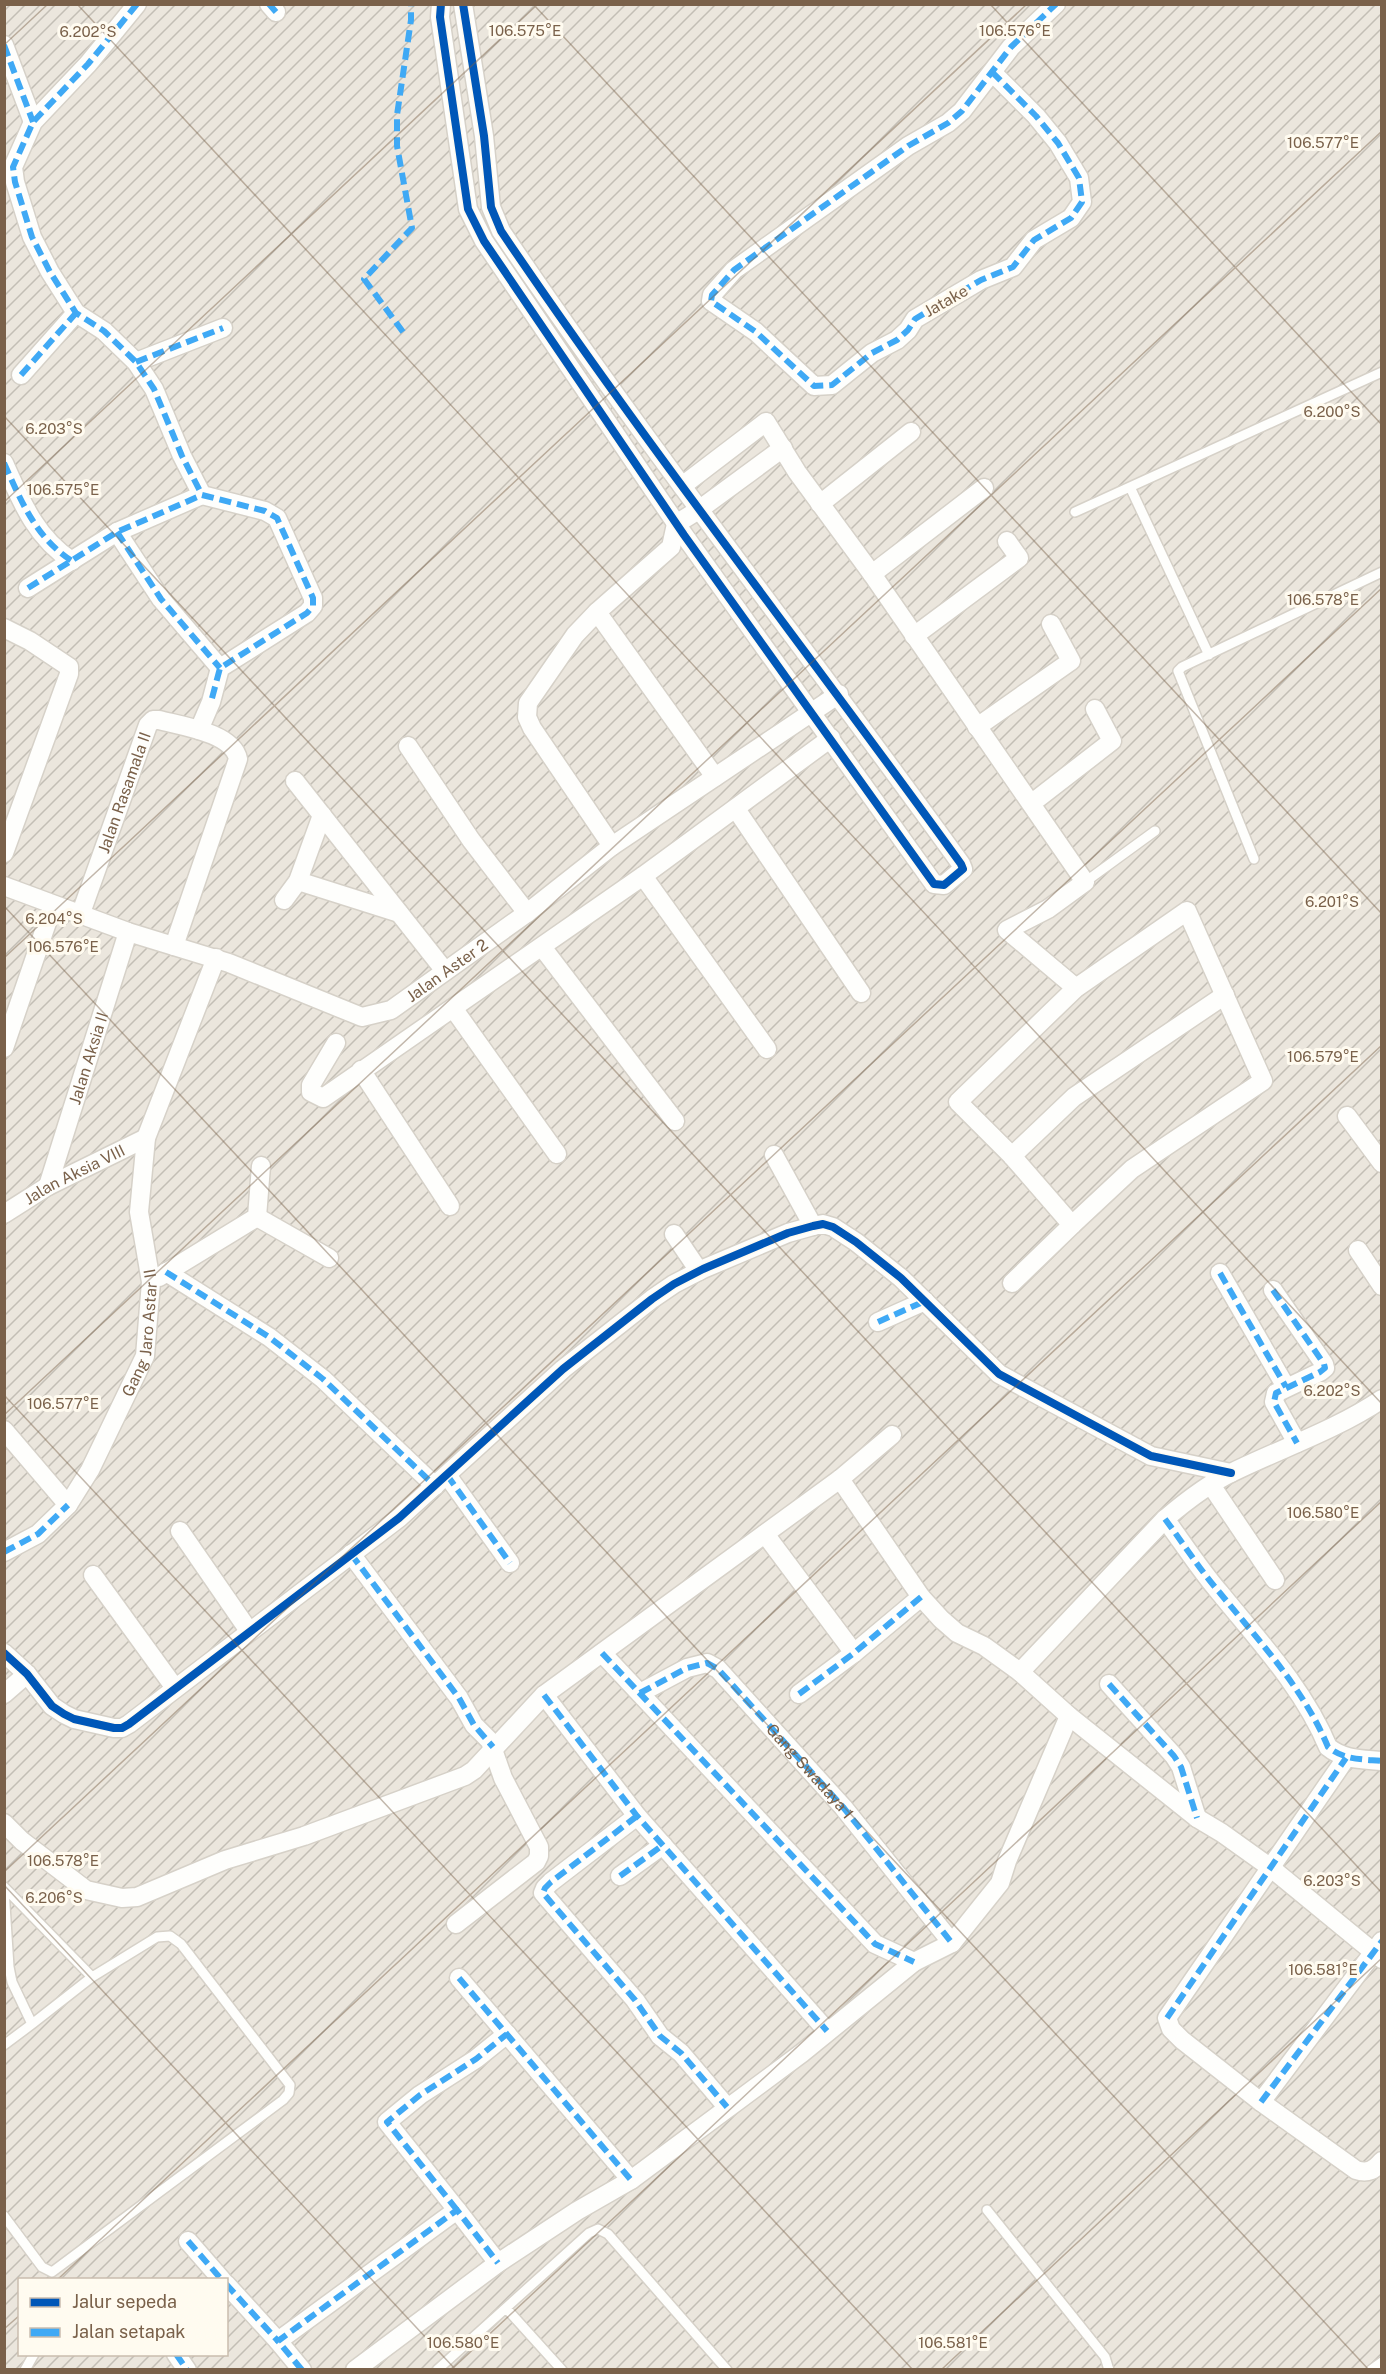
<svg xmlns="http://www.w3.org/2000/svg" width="1386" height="2374" viewBox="0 0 1386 2374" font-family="'Public Sans',sans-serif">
	<defs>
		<pattern id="industrial-furrows" width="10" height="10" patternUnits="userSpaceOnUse" patternTransform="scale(1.5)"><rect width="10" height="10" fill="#ebe6dd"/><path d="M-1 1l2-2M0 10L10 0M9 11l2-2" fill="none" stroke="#c3beb5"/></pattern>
	</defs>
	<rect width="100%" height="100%" fill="#f8f5ed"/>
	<path fill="url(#industrial-furrows)" fill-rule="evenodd" d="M5 5H1381V2369L5 2370ZM20 2280H226V2354H20Z"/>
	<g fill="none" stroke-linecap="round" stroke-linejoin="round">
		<g stroke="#d6d1c8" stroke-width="12">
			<path id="service" d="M1130 487 1209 655
				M1075 512 1382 372
				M1254 859 1178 671 1182 667 1382 572
				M1085 882 1155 831
				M4 1887 92 1977 157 1937 170 1936 181 1944 290 2085 289 2093 283 2100 52 2272 42 2267 4 2216
				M4 1889 9 1967 12 1982 32 2024 92 1977
				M4 2045 32 2024
				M987 2210 1105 2357 1109 2370
				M506 2308 562 2370
				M25 2370 34 2354
				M437 2370 589 2233 598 2229 608 2234 727 2370
				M1371 2370 1382 2362"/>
		</g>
		<g stroke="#d6d1c8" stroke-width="21">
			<g id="minor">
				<path d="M137 4 88 64 33 122 13 167 15 182 32 237 50 272 76 313 104 331 136 362 154 389 182 456 202 495 265 511 277 518 313 598V606L307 613 220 668 211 702 199 730"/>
				<path d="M269 4 276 12"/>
				<path d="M441 4 440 17 468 209 484 241 684 535 934 884 944 885 963 869 961 864C809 653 647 447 501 231L491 207 484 136 463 4"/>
				<path d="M4 45 33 122"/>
				<path d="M992 72 1036 116 1058 143 1079 178 1082 202 1071 218 1034 240 1013 267 981 280 915 319 908 330 897 340 872 353 832 385 814 386 756 332 711 301 712 295 734 270 908 146 948 123 962 111 1011 47 1056 4"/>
				<path d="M136 362 223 328"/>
				<path d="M21 375 76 313"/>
				<path d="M4 463C21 501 36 538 72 561"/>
				<path d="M682 486 766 422 797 472 872 574 1085 882 1048 909 1007 930 1076 988"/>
				<path d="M820 504 911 432"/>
				<path d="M117 532 161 599 220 668"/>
				<path d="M872 574 984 488"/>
				<path d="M28 588 117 532 202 495"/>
				<path d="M597 612 715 777"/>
				<path d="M4 628 30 641 69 667V674L4 853"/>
				<path d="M914 636 1019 558 1007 541"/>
				<path d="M977 727 1071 661 1051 624"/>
				<path d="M408 746 471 840 527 913"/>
				<path d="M295 781 445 971"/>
				<path d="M1032 803 1112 741 1095 709"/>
				<path d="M736 809 861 993"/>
				<path d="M612 846 532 728 527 717 528 703 575 635 597 612 671 547 676 524 700 509 783 448"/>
				<path d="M643 876 767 1049"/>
				<path d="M298 881 399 913"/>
				<path id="s1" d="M4 886 128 932 229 963 362 1017 391 1010 527 913 612 846 839 694"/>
				<path d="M284 900 298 881 322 815"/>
				<path d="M1187 911 1263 1081 1132 1169 1072 1225 1012 1156 958 1102 1076 988Z"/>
				<path id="s2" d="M81 913 148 725 153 720H159C182 726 233 733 238 759L174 946"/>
				<path d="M542 947 675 1121"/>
				<path d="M453 1008 557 1154"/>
				<path d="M336 1043 311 1085V1092L323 1098 643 876 831 738"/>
				<path d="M4 1048 53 905"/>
				<path d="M361 1070 450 1206"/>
				<path d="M1347 1116 1382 1163"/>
				<path d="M774 1155 813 1226"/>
				<path d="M1012 1156 1074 1097 1225 995"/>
				<path id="s3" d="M48 1186 128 932"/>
				<path id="s4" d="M4 1214 48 1186 146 1138"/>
				<path d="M257 1217 329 1258"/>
				<path d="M674 1234 699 1271"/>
				<path d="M1358 1250 1382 1286"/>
				<path d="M166 1272 269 1337 323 1379 435 1486"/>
				<path d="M1220 1273 1286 1387"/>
				<path d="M159 1277 257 1217 261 1166"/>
				<path d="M1012 1283 1072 1225"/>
				<path d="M1273 1290 1324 1364 1325 1368 1320 1372 1276 1393 1274 1402 1297 1443"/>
				<path d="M878 1322 925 1301"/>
				<path d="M1382 1399C1336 1430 1282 1448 1233 1472 1208 1484 1186 1501 1165 1519L1020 1672 1069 1716 1197 1818 1222 1833 1271 1868 1382 1959"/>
				<path d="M4 1430 68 1505"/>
				<path d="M447 1475 510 1563"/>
				<path d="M840 1479 921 1597 941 1619 957 1633 984 1646 1020 1672"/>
				<path d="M1211 1485 1275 1580"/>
				<path d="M1165 1519C1183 1543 1200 1570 1220 1593 1259 1641 1304 1689 1328 1747 1344 1760 1361 1759 1382 1761"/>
				<path d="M180 1531 249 1631"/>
				<path d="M765 1534 854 1653"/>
				<path id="s5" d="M4 1552 38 1534 68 1505 90 1470 145 1356 151 1282 139 1212 146 1138 216 958"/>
				<path d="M351 1554 459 1698 474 1725 490 1741 503 1778 539 1847V1856L536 1862 456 1924"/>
				<path d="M93 1575 175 1688"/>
				<path d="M4 1653 27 1674 52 1706 64 1714 74 1719 114 1728H122L129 1724 399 1518 563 1369 652 1299 674 1284 703 1269 788 1233 813 1226 823 1224 833 1227 856 1242 901 1278 999 1374 1151 1456 1231 1473"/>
				<path d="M602 1653 875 1944 914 1962"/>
				<path d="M1109 1684 1174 1756 1181 1767 1197 1818"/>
				<path d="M640 1693 687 1668 707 1663 718 1669 843 1807 952 1943"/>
				<path d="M4 1694 27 1674"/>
				<path d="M799 1694 854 1653 921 1597"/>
				<path d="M544 1695 637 1816 827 2031"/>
				<path d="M1346 1758 1167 2018 1171 2029 1182 2040 1261 2102 1356 2170C1368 2174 1374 2170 1382 2161"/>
				<path d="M637 1816 551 1882 545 1888 543 1893 635 2000 660 2036 681 2053 727 2107"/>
				<path d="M4 1823 22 1841 86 1890 122 1898 137 1897 225 1860 304 1836 465 1776 474 1770 544 1695 840 1479 892 1435"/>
				<path d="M620 1876 663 1845"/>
				<path d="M459 1978 631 2180"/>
				<path d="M1261 2102 1382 1941"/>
				<path d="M457 2210 387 2122 420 2095 476 2059 507 2034"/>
				<path d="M188 2241 222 2280"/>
				<path d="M226 2284 278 2341"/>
				<path d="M176 2354 187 2370"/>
				<path d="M302 2370 278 2341 457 2210 498 2263"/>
				<path d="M355 2370 498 2263 577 2211 631 2180 802 2053 914 1962 952 1943 1000 1883 1007 1861 1069 1716"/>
			</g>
		</g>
		<use href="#service" stroke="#fefefc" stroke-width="9"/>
		<use href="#minor" stroke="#fefefc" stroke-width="18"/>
		<g stroke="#3fa9f5" stroke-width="6" stroke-dasharray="12 6" stroke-linecap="butt">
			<path d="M137 4 88 64 33 122 13 167 15 182 32 237 50 272 76 313 104 331 136 362 154 389 182 456 202 495 265 511 277 518 313 598V606L307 613 220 668 211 702"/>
			<path d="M269 4 276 12"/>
			<path d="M4 45 33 122"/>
			<path d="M992 72 1036 116 1058 143 1079 178 1082 202 1071 218 1034 240 1013 267 981 280 915 319 908 330 897 340 872 353 832 385 814 386 756 332 711 301 712 295 734 270 908 146 948 123 962 111 1011 47 1056 4"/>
			<path d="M403 332 364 279 412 228 397 146V115L411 20V4"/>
			<path d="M136 362 223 328"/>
			<path d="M21 375 76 313"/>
			<path d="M4 463C21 501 36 538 72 561"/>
			<path d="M117 532 161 599 220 668"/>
			<path d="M28 588 117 532 202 495"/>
			<path d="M166 1272 269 1337 323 1379 435 1486"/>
			<path d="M1220 1273 1286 1387"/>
			<path d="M1273 1290 1324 1364 1325 1368 1320 1372 1276 1393 1274 1402 1297 1443"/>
			<path d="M878 1322 925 1301"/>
			<path d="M447 1475 510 1563"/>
			<path d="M1165 1519C1183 1543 1200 1570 1220 1593 1259 1641 1304 1689 1328 1747 1344 1760 1361 1759 1382 1761"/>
			<path d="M4 1552 38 1534 68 1505"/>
			<path d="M351 1554 459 1698 474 1725 493 1747"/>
			<path d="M602 1653 875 1944 914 1962"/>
			<path d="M1109 1684 1174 1756 1181 1767 1197 1818"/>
			<path id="s6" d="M640 1693 687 1668 707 1663 718 1669 843 1807 952 1943"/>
			<path d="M799 1694 854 1653 921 1597"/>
			<path d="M544 1695 637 1816 827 2031"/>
			<path d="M637 1816 551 1882 545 1888 543 1893 635 2000 660 2036 681 2053 727 2107"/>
			<path d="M620 1876 663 1845"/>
			<path d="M459 1978 631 2180"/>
			<path d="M1167 2018 1346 1758"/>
			<path d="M1261 2102 1382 1941"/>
			<path d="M457 2210 387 2122 420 2095 476 2059 507 2034"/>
			<path d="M188 2241 222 2280"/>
			<path d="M226 2284 278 2341"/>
			<path d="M176 2354 187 2370"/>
			<path d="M302 2370 278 2341 457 2210 498 2263"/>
		</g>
		<g stroke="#fffbf0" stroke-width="11">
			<path id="cycleway" d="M441 4 440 17 468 209 484 241 684 535 934 884 944 885 963 869 961 864C809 653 647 447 501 231L491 207 484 136 463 4
				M4 1653 27 1674 52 1706 64 1714 74 1719 114 1728H122L129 1724 399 1518 563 1369 652 1299 674 1284 703 1269 788 1233 813 1226 823 1224 833 1227 856 1242 901 1278 999 1374 1151 1456 1231 1473"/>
		</g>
		<use href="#cycleway" stroke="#0057b8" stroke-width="8"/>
	</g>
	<path fill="none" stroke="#7a614a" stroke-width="1.5" stroke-opacity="0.45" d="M77 4 1382 1404M533 4 1382 914M990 4 1382 425M4 45 48 4M4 416 1382 1893M4 502 538 4M4 906 1369 2370M4 958 1027 4M4 1395 913 2370M4 1415 1382 131M4 1872 1382 588M4 1885 456 2370M57 2280 1382 1045M4 2329 20 2315M451 2370 1382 1501M941 2370 1382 1958"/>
	<g text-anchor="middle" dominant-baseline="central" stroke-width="6" stroke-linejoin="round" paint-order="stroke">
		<g font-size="16" fill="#7a614a" stroke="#fffbf0">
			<text transform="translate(946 301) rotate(-30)">Jatake</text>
			<text stroke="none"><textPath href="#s2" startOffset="128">Jalan Rasamala II</textPath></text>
			<text stroke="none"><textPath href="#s1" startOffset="480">Jalan Aster 2</textPath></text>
			<text stroke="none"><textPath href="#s3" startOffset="134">Jalan Aksia II</textPath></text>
			<text stroke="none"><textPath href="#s4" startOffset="81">Jalan Aksia VIII</textPath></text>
			<text stroke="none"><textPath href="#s5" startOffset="270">Gang Jaro Astar II</textPath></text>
			<text stroke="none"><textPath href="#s6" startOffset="224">Gang Swadaya 1</textPath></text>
		</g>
	</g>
	<g font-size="15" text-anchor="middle" fill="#7a614a" stroke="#fffbf0" stroke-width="6" stroke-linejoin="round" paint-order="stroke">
		<text x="525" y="36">106.575°E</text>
		<text x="1015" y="36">106.576°E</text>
		<text x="88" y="37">6.202°S</text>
		<text x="1323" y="148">106.577°E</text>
		<text x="1332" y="417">6.200°S</text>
		<text x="54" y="434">6.203°S</text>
		<text x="63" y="495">106.575°E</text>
		<text x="1323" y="605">106.578°E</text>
		<text x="1332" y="907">6.201°S</text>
		<text x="54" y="924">6.204°S</text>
		<text x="63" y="952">106.576°E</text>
		<text x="1323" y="1062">106.579°E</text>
		<text x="1332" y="1396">6.202°S</text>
		<text x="63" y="1409">106.577°E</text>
		<text x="1323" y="1518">106.580°E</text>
		<text x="63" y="1866">106.578°E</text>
		<text x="1332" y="1886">6.203°S</text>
		<text x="54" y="1903">6.206°S</text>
		<text x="1323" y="1975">106.581°E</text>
		<text x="463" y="2348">106.580°E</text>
		<text x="953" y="2348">106.581°E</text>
	</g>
	<rect width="1386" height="2374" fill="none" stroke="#7a614a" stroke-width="12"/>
	<rect x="18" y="2278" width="210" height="78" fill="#fffbf0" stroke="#cabdae" stroke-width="1.5"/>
	<rect x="30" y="2298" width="30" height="9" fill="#0057b8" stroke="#cabdae" stroke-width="1.5"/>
	<text x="72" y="2308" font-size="18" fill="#7a614a">Jalur sepeda</text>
	<rect x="30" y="2328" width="30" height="9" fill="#3fa9f5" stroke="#cabdae" stroke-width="1.5"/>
	<text x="72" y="2338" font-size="18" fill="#7a614a">Jalan setapak</text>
</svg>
